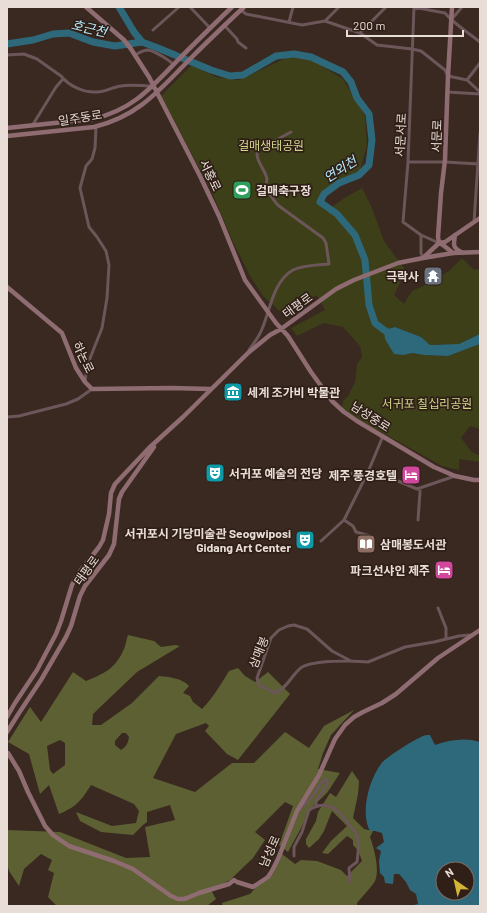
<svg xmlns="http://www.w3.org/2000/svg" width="487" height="913" viewBox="0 0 487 913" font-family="Barlow,'Noto Sans KR',sans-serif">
	<rect width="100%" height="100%" fill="#392921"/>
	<path fill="#3c3f18" d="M288 57 312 60 343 79 365 116 367 145 360 170 330 187 318 202 326 211 343 199 362 188 372 208 384 241 406 271 394 295 404 304 412 291 425 285 449 271 462 258 474 270 480 269V334L459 344 429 345 421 337 395 327 384 330 404 355 412 353 424 355 448 356 480 344V429L470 426 461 438 472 452 480 456V462L459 459V470L442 466 342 410 343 401 348 396 355 382 357 364 362 357 360 346 343 327 324 323 297 336 291 328 325 310 317 295 285 316 263 296 250 276 233 242 211 190 161 96 192 65 216 77 239 80Z"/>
	<path fill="#5c6032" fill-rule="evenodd" d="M128 635 154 641 161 647 175 645 180 646 137 672 93 714 92 725H101L132 703 159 676C169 677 182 678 189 686L183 693 190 696 193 702 202 709C213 698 221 684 229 671L238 668 245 676 255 682 268 672 290 694 238 760 227 754 205 731 209 726 206 723 176 734 153 778 195 792 232 763H254L285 732 309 748 324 726 354 710 331 735 323 753 318 769 340 773 327 793 310 809 300 830 288 852 279 845 293 806 285 802 255 832 265 840 253 858 230 880 211 890 216 899 207 906H57L48 897 54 873 48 870 52 860 41 854 24 869 19 886 9 871 7 863V830L60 832 126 858 150 857 145 827 175 820 170 805 147 812V822L143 825 133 835 101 832 80 821 76 812 112 826 136 823 139 811 134 804 91 785C81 801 76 807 59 814L49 785 40 794 29 754 8 742 30 707 41 722 73 672 86 681C103 674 115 669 123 651 126 646 126 640 128 635ZM122 733H126L129 737C128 743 127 746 121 750L115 745V741ZM60 740 65 743V765L53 774 50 770 47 746Z
		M352 771 359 781 358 794 353 818 364 829 373 831 370 837C374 848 380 870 375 881 373 885 361 898 357 903V906H223L222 903 250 894 258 885 273 874 282 854 295 864 301 860 317 861 341 870 347 876 362 861 358 850 353 845V840L347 836 328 854 322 853 331 841 347 826 332 811 324 831 319 839 309 848 306 844V839L316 821 318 812 330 793 336 797Z"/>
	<path fill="#2e697b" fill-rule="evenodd" d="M395 327 421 337 430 345 459 344 480 334V344L448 356 424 355 412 353 404 355 394 354 385 339 384 330Z
		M430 735 435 745C449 740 465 737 480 742V906H410L418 904 416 894 410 890 406 882 399 874H394L393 884 385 883 384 877 380 873 379 861 381 851 376 848 384 842 382 833 375 831H370C360 813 369 780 381 764 386 757 412 741 421 737 424 735 427 735 430 735ZM443 869H467V893H443Z"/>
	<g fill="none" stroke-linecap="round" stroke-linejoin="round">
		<path stroke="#2e697b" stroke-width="7" d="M119 7 134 32 142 42 158 48 211 70 230 76 243 75 276 56 294 54 311 57 343 72 351 82 357 98 369 114 372 140 369 165 359 175 339 183 324 194 320 202 337 214 355 235 365 260 369 305 375 323 384 330 391 334
			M7 44 33 40 53 34 69 33 93 42 115 46 142 42"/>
		<path stroke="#6c5659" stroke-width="3" d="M190 7 210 28
			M413 7 445 13C454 24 469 33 480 42
			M414 7 408 162 403 222 421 235 439 243
			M241 10 246 14 302 25 325 21 360 33 377 45 412 49 421 51 445 70 448 76 467 80 480 92
			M451 20 462 7
			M325 21 339 7
			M289 22 293 7
			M224 25 237 39 238 42 246 48
			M153 30 179 7
			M360 33 386 7
			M7 55 24 54 37 59 61 76C69 86 84 93 97 92 105 92 113 87 121 86 131 84 142 86 152 86
			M135 55C139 53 143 50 148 50 155 51 169 60 174 65
			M467 80 480 63
			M447 92 480 94
			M32 126 56 87 63 79
			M408 162H445L479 164
			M474 222 480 133
			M421 235V253L423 258
			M249 350C254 343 259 337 262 329 270 311 273 281 293 270 303 265 317 265 329 264L326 243 323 238 279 206C275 203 267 190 266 185 266 183 267 181 267 179 265 169 254 159 258 150L291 132
			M85 382 87 366 102 328 107 298 109 265 106 251 97 237 89 227 80 188 86 166 92 159 95 148 96 127
			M7 417 19 416 66 404 78 399 92 389
			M339 475 368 472 378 477 398 481 417 489 455 476
			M344 520 353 526 356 532 370 536 369 538
			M418 520 420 492V488
			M321 541 344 520 368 472 383 436
			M438 608 446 628V639
			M351 661 332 651 307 629 294 625 288 626 279 630 271 638 257 678 259 685 275 693C286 690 292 674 302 667 313 661 337 661 349 661 356 661 362 662 368 662L405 647 434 642 459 636 469 635 470 637
			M298 811C305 805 311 798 316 791 319 786 320 782 326 779L328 783 316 801V806
			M294 856V847L302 832 309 810C328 798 339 810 350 826 353 829 356 832 357 836 360 844 358 853 357 862L349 868 350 882"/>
		<path stroke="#8f6c71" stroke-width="4.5" d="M86 7 124 40 131 49 149 77 200 176 219 216 245 280 276 323 288 336 311 372 332 401 344 412 357 421 434 467 455 476 474 480H480
			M7 128 93 119C132 110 150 89 177 61 195 43 213 25 232 7
			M7 136 94 127C140 116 161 88 193 56 210 39 227 23 244 7
			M455 235C453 246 453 248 463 253
			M439 243 445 242 480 218
			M439 243 443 245 453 253
			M423 258 439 243 438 237 441 193 445 160 448 76 452 7
			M7 287 62 333 76 368 85 382 92 389 171 388 210 389
			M7 717 15 703 37 670 56 634 61 621 72 585 78 574 99 547 103 540 109 514 111 493 115 484 149 448 183 417 248 353 270 335 281 329 336 289 354 280 398 263 423 258 453 253 480 252
			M7 732 19 713 41 680 66 637 71 626 80 596 85 586 109 555 114 544 119 499 122 492 154 447
			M7 753H8L19 771 28 792 45 826 53 835 69 846 114 861 133 869 171 896 178 899H184L187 898 199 893 229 884 234 880 237 882 253 887 268 877 272 871 278 859 297 811 319 775 335 739 345 725 354 717 363 712 382 703 396 694 438 658 480 630"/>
	</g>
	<defs>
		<g id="stadium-square" transform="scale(1)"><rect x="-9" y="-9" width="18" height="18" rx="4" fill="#2e9e5b" stroke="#2f1f17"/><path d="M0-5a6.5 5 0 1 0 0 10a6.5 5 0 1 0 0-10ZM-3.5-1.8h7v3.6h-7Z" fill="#fff"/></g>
		<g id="temple-square" transform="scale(1)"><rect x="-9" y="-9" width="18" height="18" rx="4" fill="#6b7280" stroke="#2f1f17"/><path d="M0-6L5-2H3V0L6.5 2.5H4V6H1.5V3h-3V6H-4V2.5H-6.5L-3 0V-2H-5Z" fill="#fff"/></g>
		<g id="museum-square" transform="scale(1)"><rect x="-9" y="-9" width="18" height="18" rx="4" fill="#0f9aa8" stroke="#2f1f17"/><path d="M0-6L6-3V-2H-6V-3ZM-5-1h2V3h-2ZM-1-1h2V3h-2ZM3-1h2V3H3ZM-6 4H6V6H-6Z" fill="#fff"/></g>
		<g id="theatre-square" transform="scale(1)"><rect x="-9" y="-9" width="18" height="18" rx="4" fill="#0f9aa8" stroke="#2f1f17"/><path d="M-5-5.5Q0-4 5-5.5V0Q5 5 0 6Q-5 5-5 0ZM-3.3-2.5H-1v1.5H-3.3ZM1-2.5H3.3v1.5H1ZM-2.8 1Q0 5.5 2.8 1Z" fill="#fff"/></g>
		<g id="hotel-square" transform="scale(1)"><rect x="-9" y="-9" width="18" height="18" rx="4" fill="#d1479c" stroke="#2f1f17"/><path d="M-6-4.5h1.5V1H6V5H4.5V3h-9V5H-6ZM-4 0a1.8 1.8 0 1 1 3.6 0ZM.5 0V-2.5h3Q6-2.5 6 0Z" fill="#fff"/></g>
		<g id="library-square" transform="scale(1)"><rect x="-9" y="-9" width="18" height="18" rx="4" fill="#8d6e63" stroke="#2f1f17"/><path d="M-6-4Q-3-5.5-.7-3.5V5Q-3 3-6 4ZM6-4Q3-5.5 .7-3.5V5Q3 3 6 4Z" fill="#fff"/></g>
	</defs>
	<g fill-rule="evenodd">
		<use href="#stadium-square" x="242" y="190"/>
		<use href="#temple-square" x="433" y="276"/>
		<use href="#museum-square" x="233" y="392"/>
		<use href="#theatre-square" x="215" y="473"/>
		<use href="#hotel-square" x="411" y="475"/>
		<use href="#theatre-square" x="305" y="540"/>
		<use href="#library-square" x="366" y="544"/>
		<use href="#hotel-square" x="444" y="570"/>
	</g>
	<g text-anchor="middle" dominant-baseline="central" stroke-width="3.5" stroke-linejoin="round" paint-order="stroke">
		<g font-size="12" fill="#e8ddd7" stroke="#2f1f17">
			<text transform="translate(80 117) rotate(-9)">일주동로</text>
			<text transform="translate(400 135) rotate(-87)">서문서로</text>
			<text transform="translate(436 136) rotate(-88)">서문로</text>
			<text transform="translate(211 175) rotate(64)">서홍로</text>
			<text transform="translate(297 305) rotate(-36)">태평로</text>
			<text transform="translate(84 357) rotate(64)">하논로</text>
			<text transform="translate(371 416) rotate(33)">남성중로</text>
			<text transform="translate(86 570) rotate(-54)">태평로</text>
			<text transform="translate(258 652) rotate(-68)">삼매봉</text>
			<text transform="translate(269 851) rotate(-66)">남성로</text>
		</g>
		<g font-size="12" fill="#cfd68b" stroke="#2f1f17">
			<text x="271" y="145">걸매생태공원</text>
			<text x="427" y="403">서귀포 칠십리공원</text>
		</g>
		<g font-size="12" font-weight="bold" fill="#e8ddd7" stroke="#2f1f17" text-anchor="start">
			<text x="256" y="190">걸매축구장</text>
			<text x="419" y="276" text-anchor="end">극락사</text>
			<text x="247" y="392">세계 조가비 박물관</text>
			<text x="229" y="473">서귀포 예술의 전당</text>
			<text x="397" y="475" text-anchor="end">제주 풍경호텔</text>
			<text x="291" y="533" text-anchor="end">서귀포시 기당미술관 Seogwiposi<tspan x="291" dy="14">Gidang Art Center</tspan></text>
			<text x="380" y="544">삼매봉도서관</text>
			<text x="430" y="570" text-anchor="end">파크선샤인 제주</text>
		</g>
		<g font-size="13" font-style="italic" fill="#b6eafc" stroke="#2f1f17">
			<text transform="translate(89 28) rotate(13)">호근천</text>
			<text transform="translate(340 169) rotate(-32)">연외천</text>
		</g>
	</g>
	<rect width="487" height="913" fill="none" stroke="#e8ddd7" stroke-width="16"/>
	<g transform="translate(455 881) rotate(326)"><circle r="19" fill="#2f1f17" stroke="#796b64"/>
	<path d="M0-3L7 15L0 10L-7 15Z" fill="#d4b535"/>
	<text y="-6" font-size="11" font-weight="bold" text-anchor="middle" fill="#e8ddd7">N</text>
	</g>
	<path d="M347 30v6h116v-6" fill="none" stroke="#e8ddd7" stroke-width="2"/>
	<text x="353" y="30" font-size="12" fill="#e8ddd7" stroke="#2f1f17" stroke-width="3" paint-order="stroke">200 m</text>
</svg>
